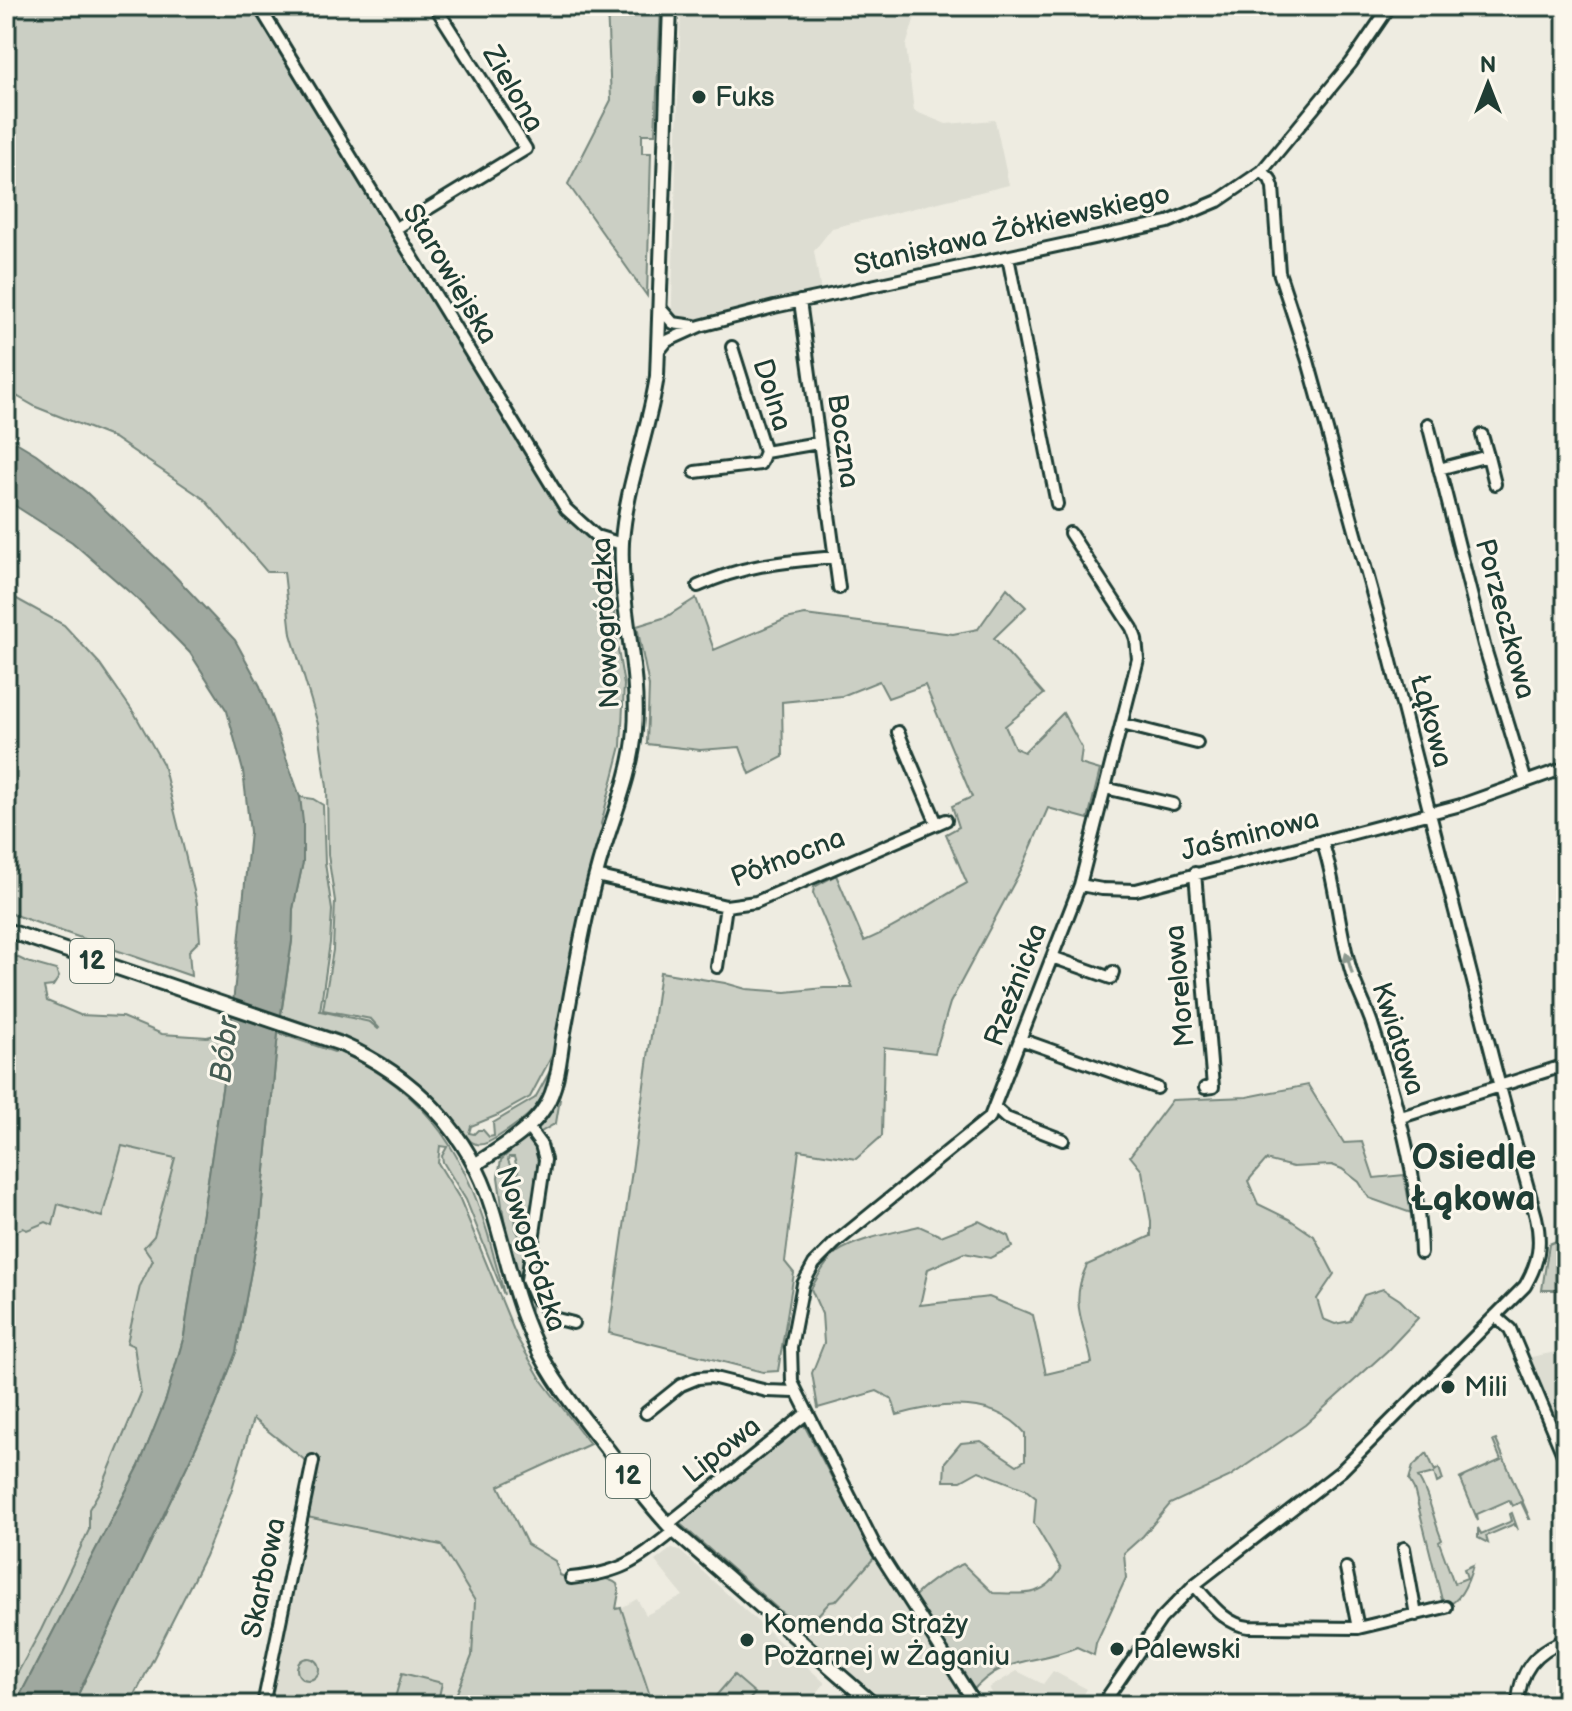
<svg xmlns="http://www.w3.org/2000/svg" width="1572" height="1711" viewBox="0 0 1572 1711" font-family="'Balsamiq Sans',sans-serif">
	<rect width="100%" height="100%" fill="#eeece1"/>
	<filter id="ink" filterUnits="userSpaceOnUse"><feTurbulence type="fractalNoise" baseFrequency=".0125" numOctaves="2"/><feDisplacementMap in="SourceGraphic" scale="16" xChannelSelector="R" yChannelSelector="G"/><feConvolveMatrix kernelMatrix="1 2 1 2 8 2 1 2 1" color-interpolation-filters="sRGB"/></filter>
	<g filter="url(#ink)">
		<path fill="#ddddd2" d="M681 6H966L955 9 918 7 906 46 914 111 946 124 995 120 1009 185 832 228 814 251 823 304 736 323 671 331Z
			M122 1146 175 1158 154 1236 145 1247 153 1260 140 1286 128 1343 134 1346 141 1393 102 1487 89 1509V1530L41 1630 6 1694V1238L24 1228 27 1230 46 1222 57 1204Z
			M1566 1350V1454L1526 1358Z
			M307 1517 440 1545 475 1601 472 1656 452 1705H270Z
			M672 1548 679 1550 825 1683 807 1705H653L621 1608 637 1599 646 1615 683 1596 655 1561Z
			M874 1558 968 1705H886L803 1631 831 1602 837 1601Z
			M1017 1671 1043 1684 1053 1671 1087 1689 1077 1705H1000L989 1688Z"/>
		<path fill="#cbcfc4" stroke="#75867c" stroke-width="2" d="M6 6H252L389 232 470 344 577 520 590 532 596 567 614 607 615 633 624 685 621 746 601 824 604 830 583 907 555 1050 530 1097 498 1115 471 1126 469 1133 474 1134 478 1130H483L489 1137 494 1136 493 1123 535 1098 550 1071C548 1103 525 1120 499 1136 492 1140 485 1146 476 1144 465 1141 456 1121 448 1112 419 1078 383 1054 341 1038V1035L281 1015 292 941 293 909 303 862 300 797 313 799 323 805 325 863 332 910 330 943 320 1011 370 1022 378 1029 379 1028 371 1019 323 1010 333 950 335 901 328 855 327 787 318 724 291 634 284 572H267L204 499 114 438 36 407 6 390Z
			M607 6H661L655 134H642V153H651L647 296 568 184 611 100Z
			M1007 588 1026 607 994 638 1044 694 1005 726 1015 748 1024 752 1063 713 1082 748 1080 764 1100 770 1088 819 1048 808 1023 866 950 1003 935 1053 884 1047 882 1136 856 1159 799 1150 785 1262 794 1273 778 1371 763 1372 609 1333 660 972 725 983 746 989 786 992 824 988H853L813 893 814 887 836 875 864 941C901 926 932 902 967 883L946 834 959 827 952 806 972 797 925 685 888 698 879 681 842 696 782 702 783 757 750 774 740 747 700 750 647 744 649 686 637 626 666 617 696 598 714 650 786 619 805 615 953 634 978 629Z
			M6 593 64 625 100 664 136 716 163 764 197 903 200 940 189 951 191 976 6 912Z
			M6 952 27 962 56 970 59 977 53 986 44 987 47 1001 80 1015 122 1017 162 1034 207 1037 223 1033 229 1044 184 1336 166 1399 139 1466 15 1705H6V1694L41 1630 89 1530V1509L102 1487 141 1393 134 1346 127 1343 140 1286 153 1260 144 1247 154 1236 175 1158 122 1146 102 1217 58 1204 53 1225 46 1222 27 1230 23 1228 6 1238Z
			M278 1033 334 1052 337 1051C430 1091 469 1159 493 1253 496 1267 502 1282 504 1295L466 1200 443 1162 442 1156 447 1147 440 1146 438 1163 460 1199 517 1338 542 1381 590 1444 499 1486 527 1544 555 1561 560 1575C583 1587 600 1571 617 1584L619 1592 616 1609 621 1608 653 1705H452L472 1656 475 1601 441 1545 307 1517 318 1462 306 1461 253 1419 231 1492 205 1556 130 1705H73L215 1407 236 1352 260 1223Z
			M1308 1085 1344 1143 1362 1142 1374 1178 1404 1175 1411 1213 1369 1198 1359 1182 1342 1169 1332 1165 1293 1167 1266 1160 1248 1181 1258 1204 1289 1219 1314 1236 1334 1274 1317 1299 1323 1319 1335 1324 1350 1321 1364 1295 1383 1289 1400 1300 1418 1318 1387 1351 1305 1425 1229 1477 1170 1504 1143 1536 1124 1553 1126 1578 1096 1643 1094 1655 1077 1647C1033 1666 1003 1653 969 1695L909 1602C925 1584 941 1573 963 1564L993 1593C1023 1594 1044 1598 1061 1569L1034 1523 1036 1498 1025 1489 979 1471 961 1481H944L945 1462 961 1443 981 1441 1017 1465 1025 1460V1433C994 1396 940 1403 897 1415L892 1399 877 1391 818 1408 812 1373 824 1343 822 1314 811 1289C818 1276 826 1261 838 1252 857 1239 896 1232 919 1226L941 1236 979 1221 1008 1236 1012 1247 990 1258 964 1253 928 1269 920 1305 989 1297 1033 1315 1046 1374 1092 1363C1085 1323 1068 1305 1087 1265L1151 1236V1221L1142 1171 1130 1156 1172 1100 1247 1097Z
			M555 1098 560 1099 556 1123 539 1133V1126Z
			M524 1138 531 1139 540 1156 529 1235 523 1232 520 1226 518 1171 514 1157H509L508 1160 513 1173 516 1229 519 1235 528 1239 523 1272 532 1296 530 1316 508 1249 498 1177 501 1160Z
			M1566 1237V1290H1542L1549 1244Z
			M803 1423 874 1558 836 1601 830 1602 803 1631 678 1522 781 1438Z
			M1496 1440 1530 1519H1529L1521 1502 1512 1506 1509 1500 1477 1514 1478 1521 1461 1480 1465 1477 1459 1479 1501 1460 1493 1441Z
			M1427 1453 1435 1471 1439 1468 1443 1480 1437 1483 1434 1473 1418 1477C1431 1498 1433 1519 1442 1540L1439 1542 1454 1583 1467 1578 1464 1569 1473 1565C1469 1580 1462 1601 1446 1606L1443 1604 1414 1489 1409 1480 1413 1466Z
			M1512 1513 1518 1530 1514 1524 1486 1536 1488 1543 1478 1538V1528L1481 1534 1512 1521 1510 1514Z
			M297 1669a11 11 0 1 1 22 0a11 11 0 1 1-22 0Z
			M402 1673 442 1683 437 1705H393Z
			M734 1675 755 1693 745 1705H708Z"/>
		<path fill="#9fa89f" stroke="#6c7d74" stroke-width="2" d="M6 436 36 454 86 492 173 574 235 640 260 686 278 735 300 797 303 822V862L293 909 292 941 278 1033 260 1223 236 1352 215 1407 73 1705H15L139 1466 166 1399 184 1336 229 1044 250 832 243 771 227 711 190 653 135 597 72 542 6 500Z"/>
		<g fill="none" stroke-linecap="round" stroke-linejoin="round">
			<g stroke="#1f3d34" stroke-width="16">
				<path id="minor" d="M259 6 566 509 596 536 622 544
					M395 229 526 149 435 6
					M1008 257 1057 504
					M800 301 839 588
					M660 308 673 323 694 326
					M732 347 765 452 818 443
					M658 352 667 341 700 326 774 307 1168 222 1218 201 1262 171 1351 63 1390 6
					M1428 424 1484 645 1526 782
					M1482 435 1488 456
					M1439 469 1488 456 1495 484
					M695 472 760 464 765 452
					M698 586C747 564 782 562 835 557
					M1122 724 1197 743
					M898 732 937 824
					M1105 788 1173 804
					M1322 841C1336 882 1338 925 1350 967 1355 987 1366 1005 1372 1024 1395 1096 1419 1178 1421 1253
					M1195 873 1213 1087 1205 1088
					M596 876 726 906 756 902 946 820
					M1080 885 1102 889 1136 890 1461 805 1559 770
					M1052 957 1111 978 1113 972
					M717 967 726 906
					M1020 1039 1157 1088
					M994 1107 1006 1118 1063 1140
					M1398 1118 1566 1065
					M527 1126 541 1145 545 1160 527 1280 533 1294 553 1318 573 1323
					M1495 1316 1510 1329 1566 1462
					M646 1413 681 1385 698 1378 711 1377 767 1391 795 1392
					M668 1524 806 1414
					M1404 1548 1416 1615
					M1346 1568 1358 1628
					M571 1578C622 1573 636 1561 674 1531
					M1194 1585C1210 1602 1224 1624 1249 1627L1358 1628 1446 1607
					M263 1705 313 1461
					M976 1705 876 1548 792 1382 791 1347 803 1284 814 1264 835 1243 990 1117 1080 885 1138 659 1136 639 1132 628 1070 533
					M1102 1705 1161 1619 1194 1585 1341 1471 1525 1286C1539 1262 1542 1244 1536 1217L1500 1087 1387 646 1308 361 1279 272 1273 187 1270 179 1262 171
					M1518 1705C1519 1671 1535 1651 1566 1640"/>
			</g>
			<g stroke="#1f3d34" stroke-width="18">
				<path id="major" d="M6 930 341 1044C413 1075 469 1132 492 1208 506 1253 514 1298 534 1341 551 1379 579 1413 605 1446 627 1475 649 1505 674 1531L874 1705
					M475 1165C498 1149 530 1132 545 1107 557 1089 560 1059 563 1037 574 979 583 921 599 864 611 821 632 775 635 730 640 667 619 605 622 542 626 485 649 432 657 376L670 6"/>
			</g>
			<use href="#minor" stroke="#fbf7ec" stroke-width="10"/>
			<use href="#major" stroke="#fbf7ec" stroke-width="12"/>
		</g>
		<defs><path id="oneway-solid" d="M-6-.8H1V-3.2L6.5 0L1 3.2V.8H-6Z" transform="scale(2)"/></defs>
		<use fill="#8d9a90" href="#oneway-solid" transform="translate(1349 963) rotate(-106)"/>
	</g>
	<g fill="#1f3d34" stroke="#fbf7ec" stroke-width="3">
		<circle cx="699" cy="97" r="8"/>
		<circle cx="1448" cy="1387" r="8"/>
		<circle cx="747" cy="1640" r="8"/>
		<circle cx="1117" cy="1649" r="8"/>
	</g>
	<g text-anchor="middle" dominant-baseline="central" stroke-width="6" stroke-linejoin="round" paint-order="stroke">
		<g fill="#fbf7ec" stroke="#61756b" stroke-width="2">
			<rect x="70" y="939" width="44" height="44" rx="6"/>
			<rect x="606" y="1454" width="44" height="44" rx="6"/>
		</g>
		<g font-size="26" font-weight="bold" fill="#1f3d34">
			<text x="92" y="961">12</text>
			<text x="628" y="1476">12</text>
		</g>
		<g font-size="28" fill="#1f3d34" stroke="#fbf7ec">
			<text transform="translate(513 89) rotate(60)">Zielona</text>
			<text transform="translate(1012 230) rotate(-13)">Stanisława Żółkiewskiego</text>
			<text transform="translate(450 274) rotate(59)">Starowiejska</text>
			<text transform="translate(772 395) rotate(73)">Dolna</text>
			<text transform="translate(843 441) rotate(82)">Boczna</text>
			<text transform="translate(1505 619) rotate(75)">Porzeczkowa</text>
			<text transform="translate(606 623) rotate(-93)">Nowogródzka</text>
			<text transform="translate(1431 721) rotate(75)">Łąkowa</text>
			<text transform="translate(1250 835) rotate(-14)">Jaśminowa</text>
			<text transform="translate(788 858) rotate(-21)">Północna</text>
			<text transform="translate(1016 985) rotate(-69)">Rzeźnicka</text>
			<text transform="translate(1180 986) rotate(-95)">Morelowa</text>
			<text transform="translate(1398 1039) rotate(72)">Kwiatowa</text>
			<text transform="translate(531 1249) rotate(72)">Nowogródzka</text>
			<text transform="translate(722 1450) rotate(-38)">Lipowa</text>
			<text transform="translate(264 1578) rotate(-78)">Skarbowa</text>
		</g>
		<g font-size="28" fill="#1f3d34" stroke="#fbf7ec" text-anchor="start">
			<text x="715" y="97">Fuks</text>
			<text x="1464" y="1387">Mili</text>
			<text x="763" y="1624">Komenda Straży<tspan x="763" dy="32">Pożarnej w Żaganiu</tspan></text>
			<text x="1133" y="1649">Palewski</text>
		</g>
		<g font-size="30" font-style="italic" fill="#455d54" stroke="#fbf7ec">
			<text transform="translate(225 1050) rotate(-83)">Bóbr</text>
		</g>
		<g font-size="36" font-weight="bold" fill="#1f3d34" stroke="#fbf7ec">
			<text x="1474" y="1158">Osiedle<tspan x="1474" dy="41">Łąkowa</tspan></text>
		</g>
	</g>
	<rect width="1572" height="1711" fill="none" stroke="#fbf7ec" stroke-width="32"/>
	<rect x="16" y="16" width="1540" height="1679" fill="none" stroke="#1f3d34" stroke-width="3" filter="url(#ink)"/>
	<g transform="translate(1488 84)" stroke="#fbf7ec" stroke-width="6" paint-order="stroke">
	<path d="M0-6L14 30L0 20L-14 30Z" fill="#1f3d34"/>
	<text y="-12" font-size="22" font-weight="bold" text-anchor="middle" fill="#1f3d34">N</text>
	</g>
</svg>
